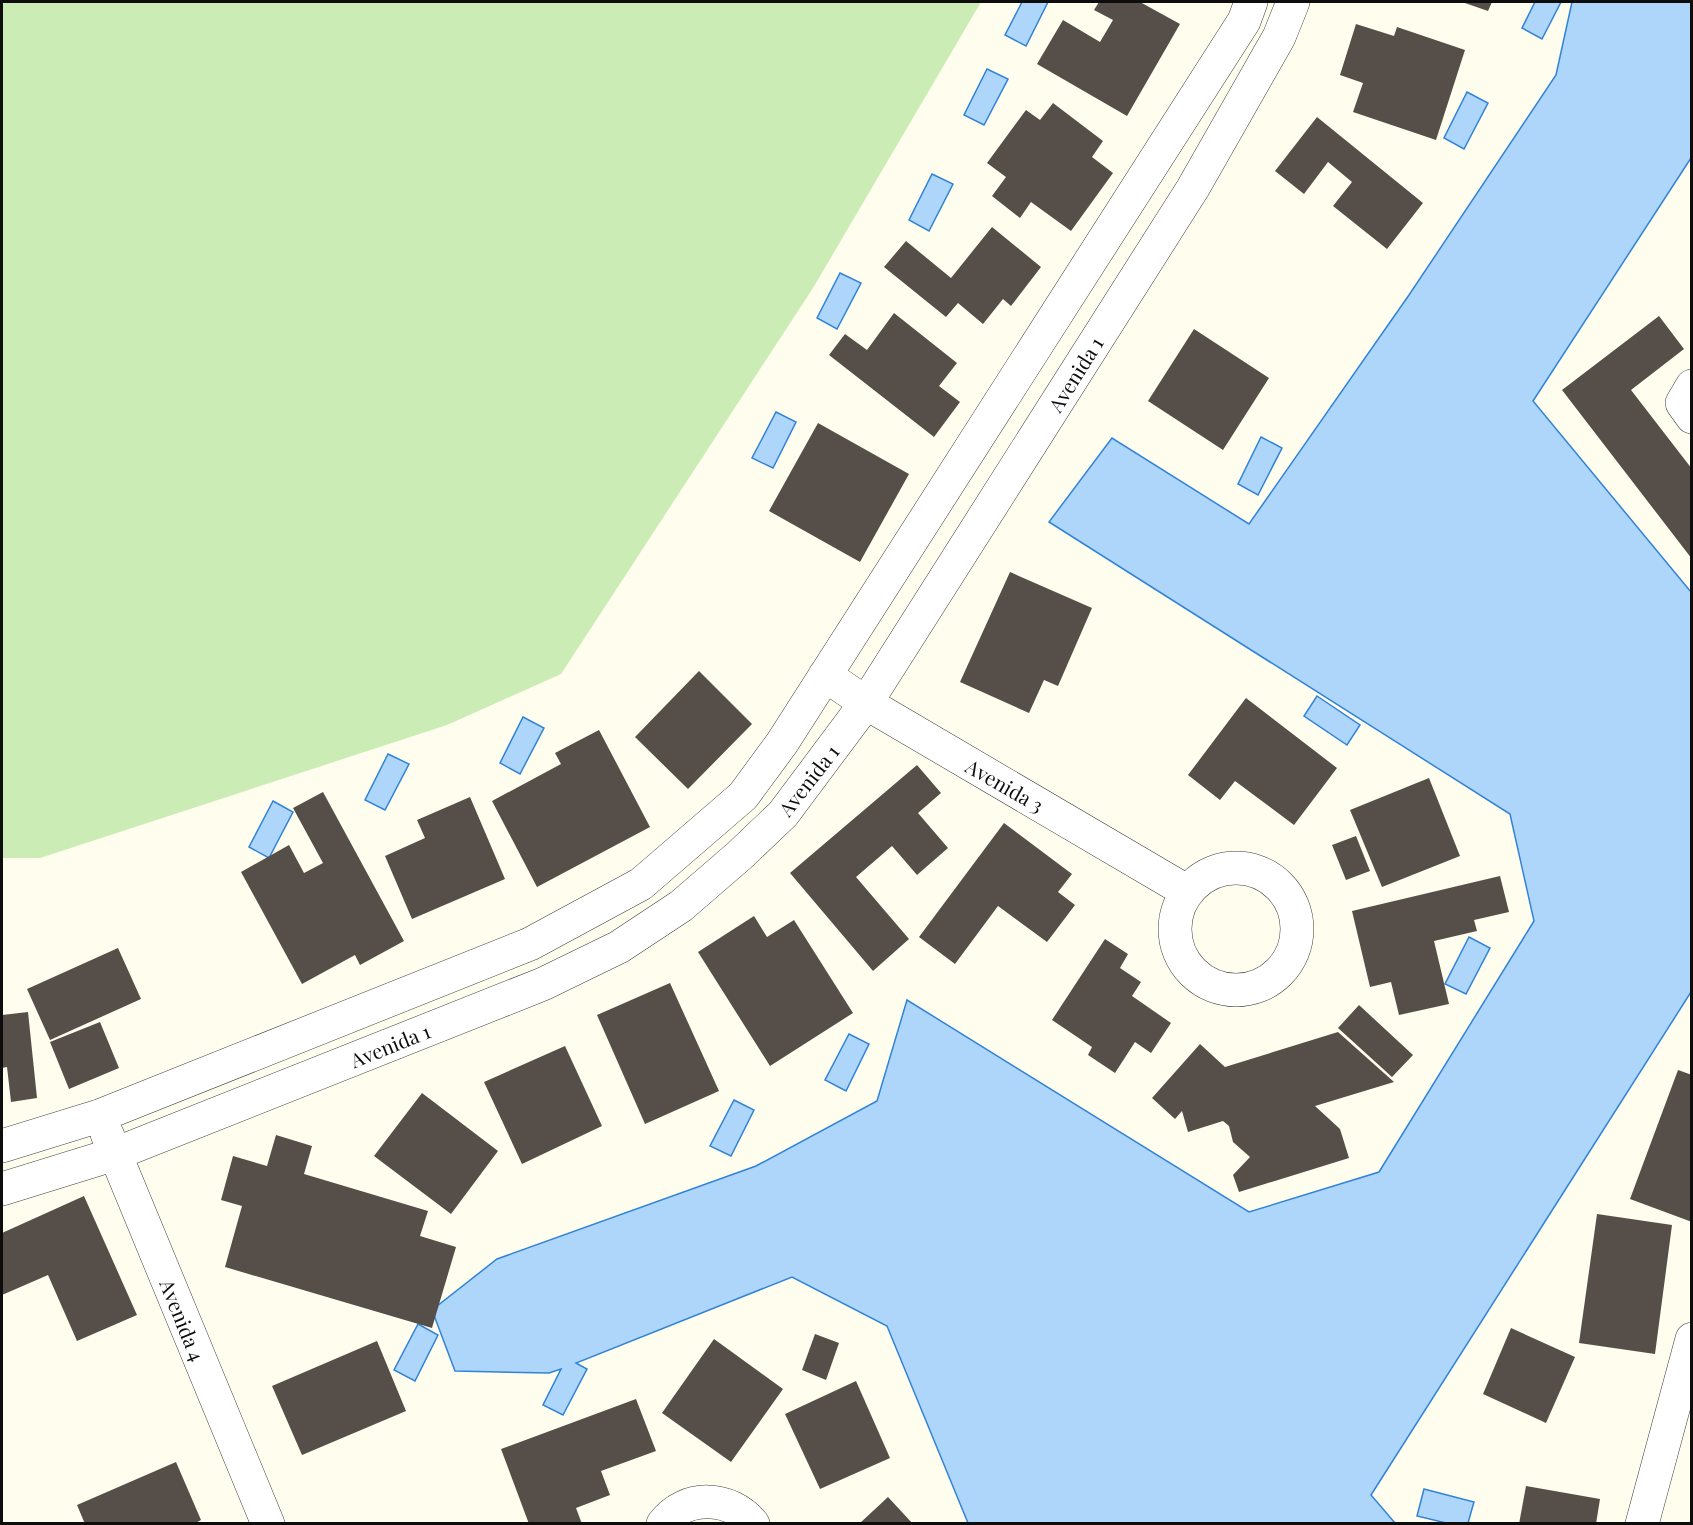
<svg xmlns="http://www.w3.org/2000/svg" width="1693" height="1525" viewBox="0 0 1693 1525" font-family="'Playfair Display',serif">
	<rect width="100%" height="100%" fill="#fffded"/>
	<path fill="#cbecb4" d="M2 2H981L813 288 561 674 447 725 40 858H2Z"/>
	<path fill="#aed6fa" stroke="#3083d6" stroke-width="1.5" d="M1022 2H1048L1026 46 1005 35Z
		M1535 2H1561L1542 39 1522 28Z
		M1572 2H1691V158L1533 401 1691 592V992L1371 1495 1395 1523H968L887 1326 792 1277 576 1363 587 1369 563 1415 543 1405 561 1369 549 1373 455 1371 432 1310 497 1259 756 1166 877 1101 907 1000 1249 1212 1379 1172 1534 921 1510 814 1049 522 1112 438 1249 524 1409 295 1556 75Z
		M987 69 1008 79 984 125 964 115Z
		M1467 92 1488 103 1464 149 1444 138Z
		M932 174 953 184 929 231 909 220Z
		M840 273 861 283 837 329 817 318Z
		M776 412 796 422 773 468 752 458Z
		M1261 437 1282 448 1258 495 1238 484Z
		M1317 696 1360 725 1347 745 1304 716Z
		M523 717 544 728 520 774 500 763Z
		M388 754 409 764 385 810 365 800Z
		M273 801 293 812 269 858 249 847Z
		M1469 937 1490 948 1466 994 1445 984Z
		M849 1034 869 1044 846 1091 825 1080Z
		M734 1100 754 1110 731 1156 710 1146Z
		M418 1324 438 1335 415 1381 394 1370Z
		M1424 1489 1474 1502 1468 1523H1446L1417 1516Z"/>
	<path fill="#564f49" d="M1099 2H1140L1180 24 1127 116 1037 64 1063 20 1100 42 1113 20 1094 10Z
		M1462 2H1492L1488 11Z
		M1356 24 1394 36 1397 27 1465 50 1436 140 1353 112 1363 83 1340 75Z
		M1053 103 1103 141 1092 157 1113 173 1071 231 1031 202 1020 218 992 196 1006 177 987 163 1026 110 1040 120Z
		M1317 117 1423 203 1387 249 1333 206 1352 182 1328 162 1304 194 1275 171Z
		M992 227 1041 267 1011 306 1003 299 983 324 958 303 946 317 884 267 906 241 951 278Z
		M894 313 957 363 939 386 960 402 934 437 829 355 845 334 867 350Z
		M1659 316 1684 349 1631 390 1692 469V559L1562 390Z
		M1194 329 1269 378 1223 450 1148 401Z
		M818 423 909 474 860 562 769 511Z
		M1010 572 1092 608 1058 686 1044 680 1029 713 960 682Z
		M699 671 752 724 688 789 635 737Z
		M1246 698 1337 768 1294 825 1235 781 1220 800 1188 775Z
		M599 730 650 827 537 887 492 801 561 764 555 753Z
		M917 765 941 793 918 813 948 848 917 875 892 846 856 877 909 939 873 971 790 873Z
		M1429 778 1460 856 1382 887 1350 810Z
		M323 792 404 941 360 965 355 955 302 984 241 872 289 845 304 873 323 863 293 808Z
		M470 797 505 879 412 919 385 856 425 838 417 820Z
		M1004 823 1072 874 1058 892 1075 905 1047 942 998 906 955 964 919 937Z
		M1356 836 1370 871 1346 880 1332 845Z
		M1500 876 1509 912 1474 920 1477 931 1434 941 1449 1004 1399 1015 1391 982 1370 987 1352 911Z
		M754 916 767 937 794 920 853 1013 770 1066 698 952Z
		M1105 939 1128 954 1120 968 1141 982 1132 996 1171 1023 1151 1053 1135 1042 1115 1073 1088 1055 1092 1047 1052 1020Z
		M118 948 141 999 50 1040 27 989Z
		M670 983 719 1091 645 1124 597 1015Z
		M1359 1005 1413 1055 1392 1077 1338 1028Z
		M28 1012 37 1098 11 1102 7 1067 2 1068V1015Z
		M100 1022 119 1068 69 1089 50 1042Z
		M1338 1032 1394 1082 1315 1106 1340 1129 1349 1158 1239 1192 1233 1175 1250 1157 1233 1142 1229 1126 1223 1121 1188 1132 1182 1111 1175 1119 1152 1098 1200 1044 1225 1067Z
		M565 1046 602 1126 522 1164 484 1082Z
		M1678 1070 1692 1075V1222L1630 1199Z
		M422 1093 498 1151 451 1214 374 1156Z
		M276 1135 312 1146 304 1174 428 1211 420 1236 456 1247 432 1328 225 1267 242 1206 221 1200 233 1156 267 1166Z
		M84 1196 137 1315 77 1341 48 1275 2 1295V1233Z
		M1597 1214 1672 1225 1655 1354 1579 1343Z
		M1511 1328 1575 1357 1546 1423 1483 1394Z
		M815 1334 839 1343 826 1380 802 1370Z
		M714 1339 783 1389 731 1462 662 1413Z
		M377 1341 406 1411 302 1455 272 1386Z
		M856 1381 890 1458 820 1489 785 1414Z
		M636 1399 656 1451 601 1471 610 1495 576 1508 582 1524H529L501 1449Z
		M176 1462 201 1520 194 1524H85L77 1505Z
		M1526 1486 1600 1499 1596 1524H1519Z
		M888 1497 913 1524H859Z"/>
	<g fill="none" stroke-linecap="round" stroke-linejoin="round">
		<g stroke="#404040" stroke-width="34">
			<path id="minor" d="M1692 386 1682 403 1692 417
				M825 675 866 703 1188 892
				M1175 929a61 61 0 1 1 122 0a61 61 0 1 1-122 0Z
				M107 1134 268 1524
				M2 1146 99 1116 530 944 641 884 743 796 782 743 1244 21 1251 2
				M2 1189 115 1154 543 984 619 947 681 906 740 855 783 814 866 703 1193 188 1279 37 1293 2
				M663 1524C685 1494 730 1495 753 1524
				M1642 1524 1692 1339"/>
		</g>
		<use href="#minor" stroke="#fff" stroke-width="33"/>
	</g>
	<g text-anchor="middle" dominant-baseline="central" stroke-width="6" stroke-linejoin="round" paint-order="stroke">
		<g font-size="20" fill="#0d0d0d" stroke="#fff">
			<text transform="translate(1075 374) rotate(-58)">Avenida 1</text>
			<text transform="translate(808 780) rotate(-52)">Avenida 1</text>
			<text transform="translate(1005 785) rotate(30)">Avenida 3</text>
			<text transform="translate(390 1045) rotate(-22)">Avenida 1</text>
			<text transform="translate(183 1320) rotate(68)">Avenida 4</text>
		</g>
	</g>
	<rect width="1693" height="1525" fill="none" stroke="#0d0d0d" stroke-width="6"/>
</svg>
